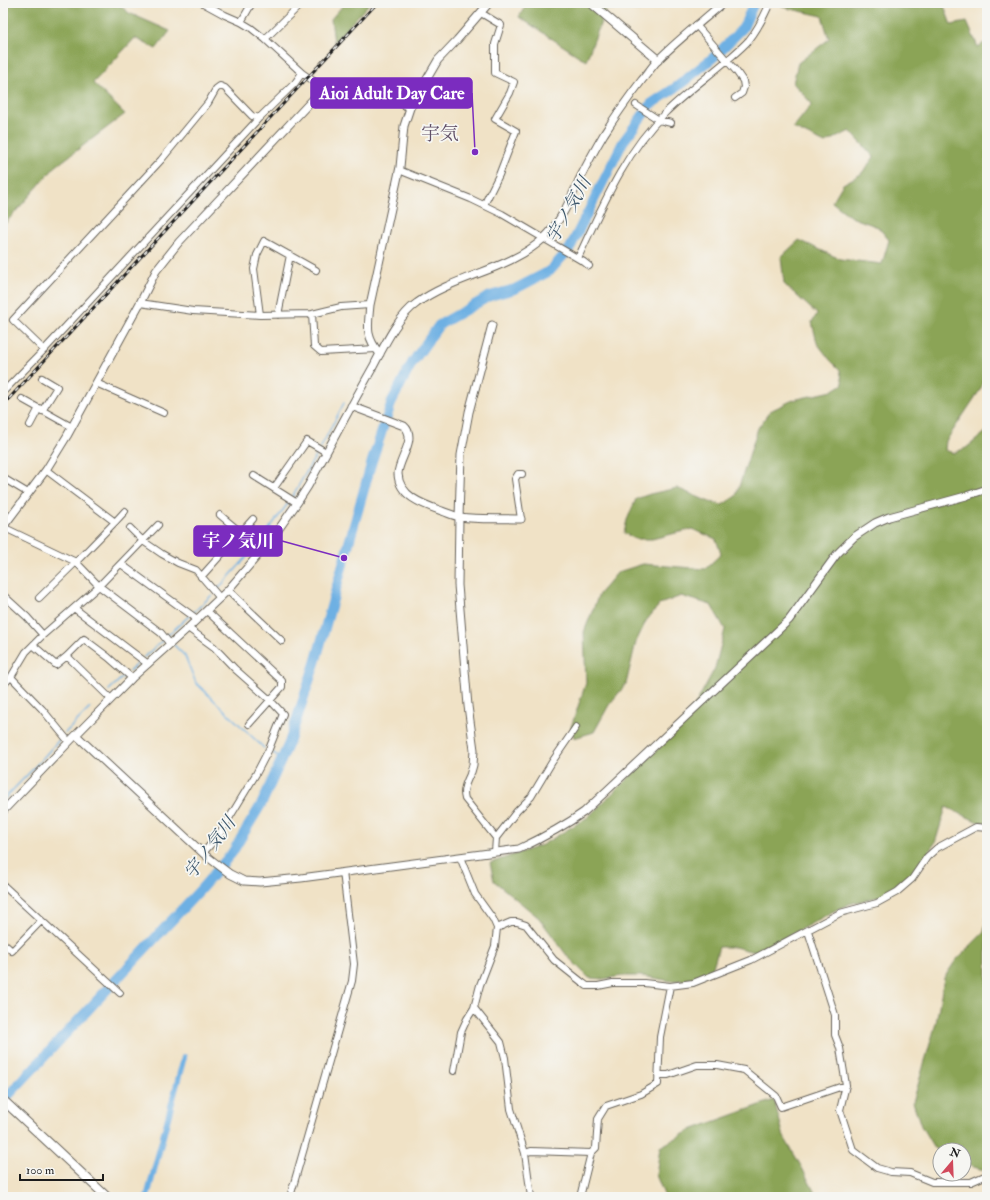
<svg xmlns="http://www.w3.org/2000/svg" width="990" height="1200" viewBox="0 0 990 1200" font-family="'IM FELL Double Pica','Noto Serif JP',serif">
	<rect width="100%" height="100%" fill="#f6f6f2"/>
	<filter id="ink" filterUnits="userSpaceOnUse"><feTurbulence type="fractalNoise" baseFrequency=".025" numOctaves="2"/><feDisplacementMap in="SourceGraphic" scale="8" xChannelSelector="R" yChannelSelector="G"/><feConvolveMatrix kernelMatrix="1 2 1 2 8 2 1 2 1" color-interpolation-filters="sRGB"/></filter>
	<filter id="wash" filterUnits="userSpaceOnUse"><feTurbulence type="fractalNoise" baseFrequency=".012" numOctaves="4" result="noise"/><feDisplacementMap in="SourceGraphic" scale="16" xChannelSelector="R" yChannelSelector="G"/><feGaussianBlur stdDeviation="0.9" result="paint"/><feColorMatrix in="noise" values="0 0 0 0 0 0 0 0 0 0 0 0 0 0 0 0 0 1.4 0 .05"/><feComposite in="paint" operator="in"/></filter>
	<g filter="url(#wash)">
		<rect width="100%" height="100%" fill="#f0e2c6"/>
		<path fill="#8ba456" stroke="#546039" d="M3 3H75L78 5 80 3H117L129 13 170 31 156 49 135 38 93 83 125 114 55 167 3 226Z
			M345 3H370L334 42 331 19Z
			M527 3H654L648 10 606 9 586 61 519 17Z
			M783 3H943L951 25 967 22 978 47 987 41V374L980 390 946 441 945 450 953 453 966 448 987 431V823L978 822 946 807 935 843 912 875 895 888 878 897 849 904 832 912 816 921 763 950 750 951 735 947H719L712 970 701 976 685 980 671 981 642 976H623L603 979 589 978 568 957 539 918 494 881 490 863 542 845 588 817 686 722 715 668 725 629 711 605 681 596 660 604 646 621 636 642 626 684 609 705 594 732 574 738 571 727 586 683 584 632 599 594 618 572 643 564 705 569 721 554 716 539 692 529 652 539H635L624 533 627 520 636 499 650 494 677 488 707 501 722 505 736 496 758 428 770 411 793 400 832 391 843 384 840 370 830 360 817 343 812 322 817 314 784 284 781 257 799 240 840 259 882 264 889 240 878 227 851 217 832 202 843 184 861 174 874 157 850 131 825 143 793 128 812 104 793 83 798 63 829 39 822 16 782 7Z
			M987 913V1171L964 1164V1150H940V1152L934 1148 921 1126 913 1102 936 1023 944 978 956 960 984 932Z
			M774 1100 784 1137 801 1166 817 1197H665L656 1175 660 1147 691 1130Z"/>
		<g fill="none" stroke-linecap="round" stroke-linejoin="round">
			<path stroke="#6eb0e3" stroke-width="1.5" d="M321 447 344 403
				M292 497 319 450
				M258 544 289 502
				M217 590 255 548
				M194 612 212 595
				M167 636 190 615
				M174 645 185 656 196 683 264 748
				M144 657 163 640
				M129 671 140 661
				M109 690 125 675
				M65 733 90 708
				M273 753 282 758
				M3 800 32 770 59 740"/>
			<path stroke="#6eb0e3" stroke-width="6" d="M147 1197 184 1057"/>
			<path stroke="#6eb0e3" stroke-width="10" d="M3 1101 200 890 232 853 262 803 289 743 316 660 372 461 392 401 412 363 439 325 490 296 515 289 550 271 570 248 623 142 651 104 678 86 715 56 743 28 754 3"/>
		</g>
	</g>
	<g filter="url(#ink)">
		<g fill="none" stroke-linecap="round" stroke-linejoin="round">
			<g stroke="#666158" stroke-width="8">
				<path id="minor" d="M203 3 225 15 241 22 251 28 265 39 302 73 328 91
					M481 13 501 25 495 44V73L514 82 510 93 495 119 516 131 499 175 484 205
					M241 22 252 3
					M696 25 736 71 743 81 744 87 742 93 735 98
					M265 39 302 3
					M636 105 659 120 671 123
					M399 170 471 199 502 214 584 262 589 266
					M578 258C602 207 624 153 665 113 683 95 705 79 725 62 733 55 742 48 749 40 759 28 764 16 770 3
					M140 303 193 311 260 315 312 314 341 307 370 305
					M312 314 314 346 321 352 376 349
					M260 315 254 269 257 255 264 241 316 270
					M278 315 290 255
					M44 350 13 320 161 160 208 103 216 89 220 86 225 88 252 116 259 118
					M96 383 164 413
					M3 392 44 350 259 118 295 83 302 73
					M22 399 72 427
					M42 411 57 387 42 378
					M30 425 39 408
					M254 476 297 503
					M3 478 28 493
					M274 488 307 441 326 452
					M220 515 263 551
					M521 519 515 479 518 474H522
					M115 522 125 511
					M3 527 76 562 99 586 161 633 170 644
					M130 528 143 541 162 554 178 563 196 570 220 598
					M121 564 197 619
					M201 577 253 519
					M228 590 282 641
					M3 595 27 617 43 635
					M39 598 76 562 115 522 46 470
					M74 608 148 664
					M207 611 282 681V687L249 724
					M188 628 214 647 235 669 270 700 283 714 269 749 256 774 219 835 203 853
					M33 645 56 665 67 656 84 639 108 657 132 678
					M67 656 111 699
					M11 677 42 709 69 742
					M3 685 11 677 26 652 43 635 99 586 158 525
					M471 772C467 781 462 789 465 799L496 838 495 852
					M496 838 517 811 531 797 552 762 576 727
					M3 885 120 993
					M497 928 511 922H517L526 925 554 960 583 983 587 986H598L613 983H644L670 986
					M808 931 835 1015V1035L840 1048 846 1085 840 1110 853 1150 877 1168 891 1172 910 1173 932 1182H971L987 1175
					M3 943 12 951 41 921
					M474 1008 501 1042 505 1058 511 1109 525 1153
					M454 1071 461 1032 467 1019 474 1008 480 985 495 946 497 928 493 919 475 894 460 857
					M658 1075H668L697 1065H717L744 1070 776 1096 781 1107 846 1085
					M290 1197 352 981 354 964 343 872
					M531 1197 525 1153 531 1151 591 1153
					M580 1197 591 1153 596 1148 598 1119 606 1106 641 1094 658 1084 660 1037 670 986 693 983 751 960 840 913 877 903 897 892 912 879 927 857 937 848 976 827 987 828"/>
			</g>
			<g stroke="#666158" stroke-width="9">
				<path id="tertiary" d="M380 354C365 336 368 327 370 305L400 167 404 126 410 108 438 60 457 40 489 3
					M351 406 404 426C418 438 398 460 398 474 399 497 425 505 442 511 448 513 454 516 460 517 480 520 501 518 521 519
					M3 527 46 470 67 436 140 303 156 271 179 242 316 96 328 91 346 93 367 89 378 90 410 108
					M76 735 205 855 230 874 244 881 260 882 301 878 519 849C542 838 563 827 584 812L789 620 837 554 854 537 875 523 889 517 966 496 987 489
					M471 772 473 765 474 750 468 706 458 585 459 517 461 455 469 412 492 325
					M3 811 69 742 132 678 188 628 228 590 271 540 297 503 308 486C330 446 351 406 373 367 384 346 398 316 417 303 456 275 507 271 543 239 560 223 570 201 579 180 587 164 595 149 604 134 616 115 629 97 642 80 648 73 653 65 659 59 679 39 701 22 723 3"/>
			</g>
			<g stroke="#666158" stroke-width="10">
				<path id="secondary" d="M591 3 658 60
					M3 1100 107 1197"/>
			</g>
			<use href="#minor" stroke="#fff" stroke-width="6"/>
			<use href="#tertiary" stroke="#fff" stroke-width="7"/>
			<use href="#secondary" stroke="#fff" stroke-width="8"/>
			<g stroke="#1c1c1c" stroke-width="3">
				<path id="rail" d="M3 405 377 3"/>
			</g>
			<use href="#rail" stroke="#f6f6f2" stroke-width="1.5" stroke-dasharray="4.5" stroke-linecap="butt"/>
		</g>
	</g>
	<g text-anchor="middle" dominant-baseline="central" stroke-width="3.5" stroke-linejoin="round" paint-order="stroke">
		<g font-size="18" font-style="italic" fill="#3d576c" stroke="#f6f6f2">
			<text transform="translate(569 210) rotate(-61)">宇ノ気川</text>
			<text transform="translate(210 848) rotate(-53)">宇ノ気川</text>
		</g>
		<g font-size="19" fill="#604f66" stroke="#f6f6f2">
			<text x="440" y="134">宇気</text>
		</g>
	</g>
	<path fill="none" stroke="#7b2cbf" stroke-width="1.5" d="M475 152L472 93M344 558L282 541"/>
	<g fill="#7b2cbf" stroke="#f6f6f2" stroke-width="1.5">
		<circle cx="475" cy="152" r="4"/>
		<circle cx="344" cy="558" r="4"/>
	</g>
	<g fill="#7b2cbf" stroke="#7b2cbf" stroke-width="1.5">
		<rect x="311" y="78" width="161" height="30" rx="4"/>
		<rect x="194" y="526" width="88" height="30" rx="4"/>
	</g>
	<g font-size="18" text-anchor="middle" font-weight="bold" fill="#fff">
		<text x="392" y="99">Aioi Adult Day Care</text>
		<text x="238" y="547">宇ノ気川</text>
	</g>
	<rect width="990" height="1200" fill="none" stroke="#f6f6f2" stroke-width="16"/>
	<g transform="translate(952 1162) rotate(19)"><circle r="19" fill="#f6f6f2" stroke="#9f9f9c"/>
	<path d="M0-3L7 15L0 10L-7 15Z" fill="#d1495b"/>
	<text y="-6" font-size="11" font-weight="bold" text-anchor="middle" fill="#1c1c1c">N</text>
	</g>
	<path d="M20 1174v6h83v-6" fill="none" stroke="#1c1c1c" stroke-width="2"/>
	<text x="26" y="1174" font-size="12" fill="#1c1c1c" stroke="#f6f6f2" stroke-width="3" paint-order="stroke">100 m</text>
</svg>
